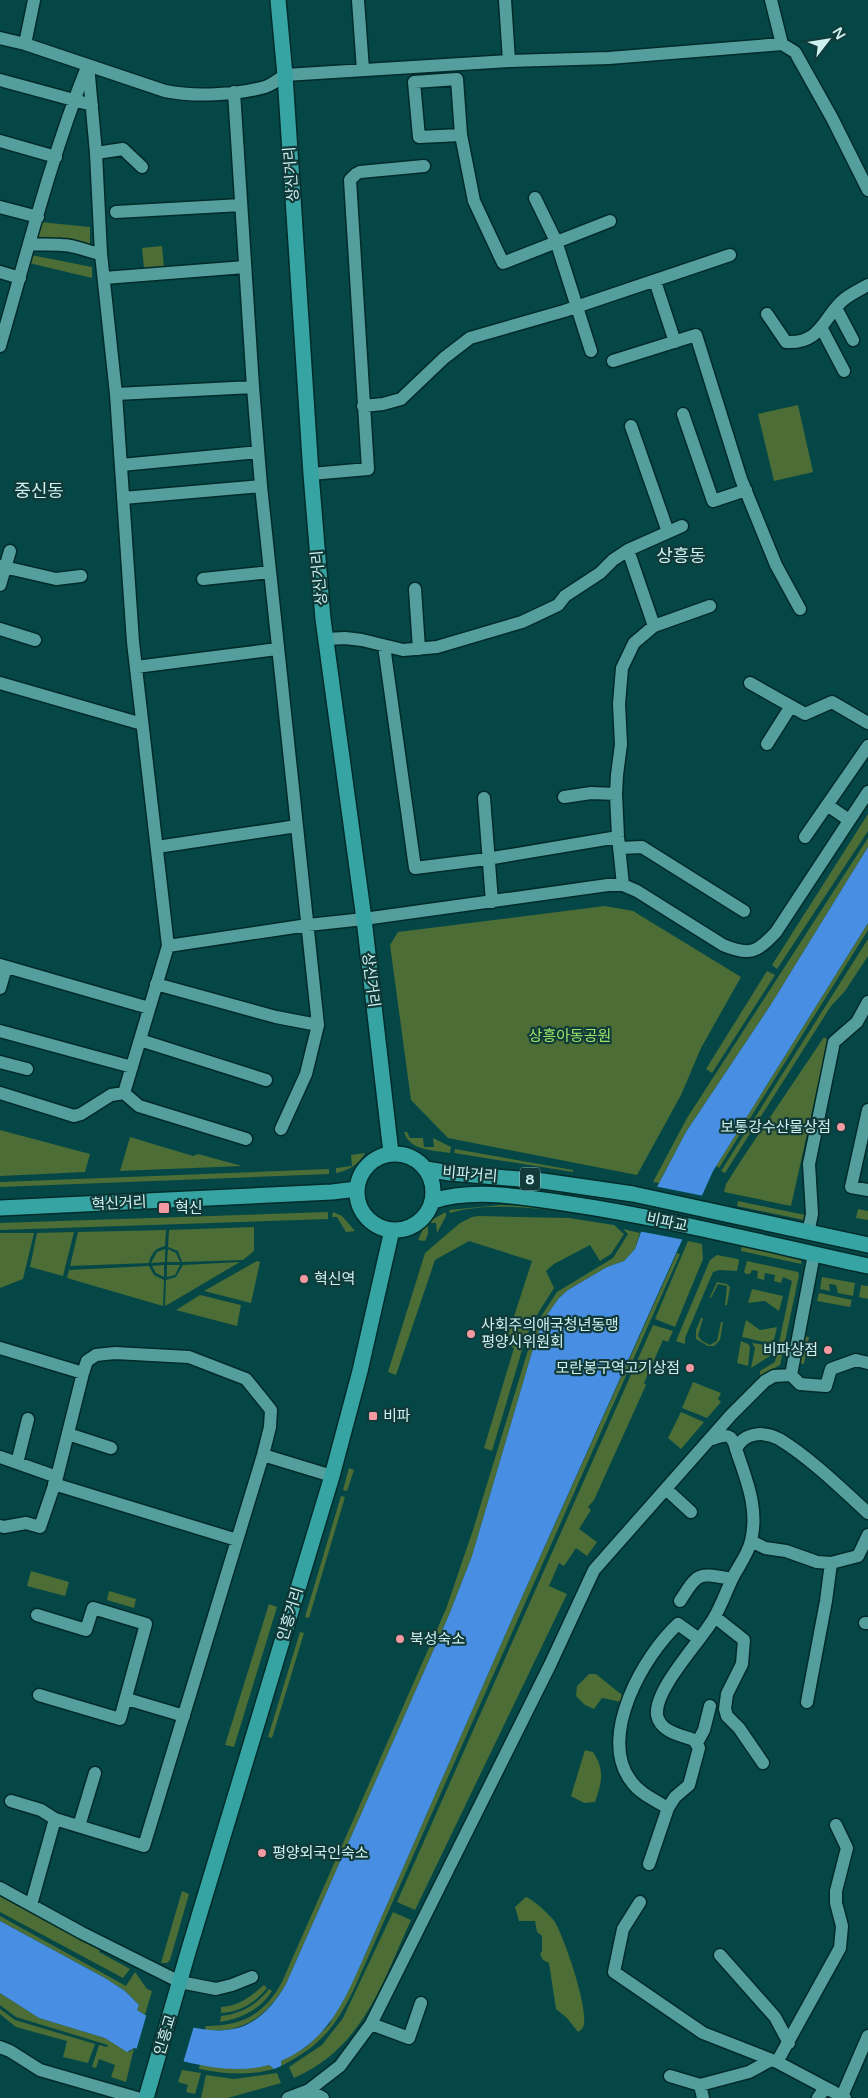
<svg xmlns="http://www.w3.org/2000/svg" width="868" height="2098" viewBox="0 0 868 2098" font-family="'Varela Round','Noto Sans KR',sans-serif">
	<rect width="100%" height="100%" fill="#054746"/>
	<path fill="#4c6d35" d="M40 222 90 227V249L34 243Z
		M162 246 164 267 144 268 142 248Z
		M31 255 92 267V278L29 263Z
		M798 405 813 472 774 481 758 414Z
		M868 814V831L777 969 772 965Z
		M868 838V847L770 1006 686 1132 659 1183 653 1182 687 1118Z
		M605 906 633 911 741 977 701 1048 681 1095 637 1175 448 1138 411 1100 390 945 398 932Z
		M868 923V930L719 1168 716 1166Z
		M868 939V956L845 991 831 1006 725 1173 721 1171Z
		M767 971 775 975 712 1073 706 1069Z
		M824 1037 828 1040 791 1206 724 1192 726 1184 742 1159Z
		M0 1130 90 1154 85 1172 0 1176Z
		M404 1132H407L410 1138H423L424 1147H434L433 1138 451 1147 450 1153C433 1150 410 1151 404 1132Z
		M130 1137 193 1156 198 1154 242 1166 120 1171Z
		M455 1149 573 1170V1172L454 1153Z
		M365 1153C359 1164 348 1171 336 1173V1168L352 1166 351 1155Z
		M329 1169V1174L0 1187V1182Z
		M738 1201 805 1215 804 1220 737 1206Z
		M500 1205 568 1208V1212C530 1208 487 1202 450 1213L449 1210Z
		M858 1209 868 1211V1220L856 1218Z
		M328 1212V1219L0 1230V1223Z
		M333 1212 342 1216 355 1231 346 1232 337 1217H332Z
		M446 1212V1216L437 1233 436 1223H428V1234L425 1241 418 1240 426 1223Z
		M479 1216 569 1218 614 1225 624 1234 611 1254 600 1261 590 1245 554 1264 546 1271 554 1288 535 1318 525 1340 492 1451 484 1448 514 1348 505 1344 532 1261 469 1241 435 1260 396 1375 388 1372 425 1253 460 1223 472 1217Z
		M254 1227V1251L243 1260 182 1262 178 1251 168 1247 169 1230Z
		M623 1229 640 1233 635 1249 624 1261 607 1267 568 1290 559 1298 544 1319 535 1342 472 1556 449 1615 286 1984C267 2016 243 2034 205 2030L206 2026C242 2026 265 2014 282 1982L446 1609 473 1530 536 1324 557 1292 613 1258 628 1234Z
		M166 1230 165 1246C156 1248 151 1253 149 1263L70 1266 78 1232Z
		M74 1232 63 1276 30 1267 37 1233Z
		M0 1233H34L23 1279 0 1288Z
		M688 1241 702 1244 703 1259 675 1327 655 1319Z
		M742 1245 802 1258 801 1264 741 1251Z
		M165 1249V1262L151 1263 157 1252Z
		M168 1249 176 1253 180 1262H167Z
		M677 1253 680 1254 354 1989C335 2028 320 2046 281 2066V2061L306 2047 329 2025 364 1957 513 1617Z
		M717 1255 738 1259 739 1261 737 1271 719 1270 713 1272 685 1338V1344L676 1341 710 1260Z
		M257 1261 260 1262 251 1303 204 1291Z
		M747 1261 798 1272 799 1275 780 1365 760 1376V1371L775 1362 792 1281 783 1277 781 1283 774 1281 775 1275 765 1273 764 1280 757 1278 758 1271 752 1270 750 1274H746L744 1272Z
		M240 1262 167 1305 165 1306 166 1280 176 1277 183 1265Z
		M164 1265V1277L156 1273 152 1266Z
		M167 1265H180L175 1275 167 1277Z
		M149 1266 154 1275 164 1280 163 1306 67 1278 69 1270Z
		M822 1277 855 1283 853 1296 838 1293 836 1285 829 1284 830 1291 820 1289Z
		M717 1282 727 1284 730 1287 727 1305H725L727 1286 718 1284 711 1298 710 1297Z
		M861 1285 868 1286V1299L859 1297Z
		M752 1289 783 1296 779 1311 765 1301 748 1303Z
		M819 1293 852 1300 850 1307 817 1301Z
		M200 1295 241 1305 237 1326 176 1310Z
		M701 1318H703L698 1336 702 1341 710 1345 717 1341 721 1322H723L720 1340 714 1346H708L696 1339V1330Z
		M746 1320 760 1330 777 1327 773 1344 742 1337Z
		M653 1325 673 1331 668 1342 663 1340 644 1383 646 1385 594 1500 588 1507 591 1510 579 1529 597 1542 587 1556 576 1548 564 1566 559 1563 549 1586 567 1594 415 1910 397 1902Z
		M803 1336 809 1337 804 1364 798 1363Z
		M741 1341 748 1344 750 1347 748 1366 737 1363Z
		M752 1343 772 1346 770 1356 751 1368 755 1348Z
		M693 1382 721 1393 718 1399 721 1402 707 1418 682 1408Z
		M681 1412 704 1422 681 1449 668 1438Z
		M349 1468 354 1470 347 1491 343 1490Z
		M341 1496 345 1497 309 1618 305 1617Z
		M31 1571 69 1582 65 1596 27 1586Z
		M109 1591 136 1599 134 1608 107 1600Z
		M269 1604 277 1607 234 1747 225 1745Z
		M300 1632 304 1633 272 1738 268 1737Z
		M589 1674H596L622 1695 621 1702 602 1698 594 1709 585 1705 576 1696 577 1686Z
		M585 1750 593 1752C605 1770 602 1782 595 1802L584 1803 571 1796Z
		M182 1891 189 1894 170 1960 167 1963H161Z
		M0 1895 100 1949 99 1952 130 1969 123 1978 0 1912Z
		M526 1897C533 1899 551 1916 555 1922 565 1940 587 2004 584 2023 584 2028 581 2030 578 2032L567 2018 556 2009 549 1963 543 1960 540 1954 542 1951V1936L537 1932 535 1921H519L515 1907Z
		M393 1912 411 1920C382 1983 363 2048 294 2078L289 2067 322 2045 343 2018Z
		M0 1916 126 1986 135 1972 147 1989 152 1991 145 2015 137 2010 139 2005 125 1991 105 1978 0 1921Z
		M264 1985 267 1988C255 2003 240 2012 221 2013V2007C239 2006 251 1996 264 1985Z
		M269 1989 272 1991C261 2009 241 2019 220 2022L221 2016C240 2014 257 2005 269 1989Z
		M0 1993 39 2018 105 2038 129 2052 134 2048 126 2082 111 2077 115 2065 99 2059 96 2068 92 2067 99 2045 107 2047 108 2045 16 2017 0 2005Z
		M0 2009 15 2020 95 2044 88 2063 63 2057 67 2041 16 2027 0 2014Z
		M200 2064 239 2069 269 2065 274 2069C249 2076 224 2074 199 2069Z
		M182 2070 201 2073 195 2094 186 2092 188 2085 178 2082Z
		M277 2073 281 2083 228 2098H201L206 2075 234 2079Z"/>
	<path fill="#488fe4" d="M868 847V923L713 1171 513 1617 364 1957C344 2001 329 2040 281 2061V2066L274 2069 269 2065C225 2077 177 2059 134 2048L127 2052 105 2038 39 2018 0 1993V1921L105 1978 125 1991 139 2005 137 2010 145 2015C205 2031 248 2050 286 1984L449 1615 472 1556 535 1342 544 1319 559 1298 568 1290 607 1267 624 1261 635 1249 657 1187 686 1132 770 1006Z"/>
	<path fill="#054746" d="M654 1186 704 1196 685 1240 638 1231Z
		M147 2013 194 2026 183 2063 136 2051Z"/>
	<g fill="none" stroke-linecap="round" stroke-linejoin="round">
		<g stroke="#002b2a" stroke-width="15">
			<path id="minor" d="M358 0 363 70
				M505 0 509 61
				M771 0 782 44
				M0 38 25 44 165 91C194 97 236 95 265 87 272 85 279 79 285 75L509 61 609 58 782 44 795 52 832 118 868 190
				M25 44 34 0
				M0 80 92 105
				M234 92 253 387 261 486 318 1025 306 1074 281 1129
				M461 135 419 137 414 82 457 79 461 135 474 201 503 263 610 221
				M0 141 56 157
				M96 153 123 149 142 167
				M535 198 556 241 591 351
				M0 207 38 217
				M116 212 241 205
				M30 244C41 245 52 244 62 245 76 245 88 252 101 254
				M0 272 20 278
				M104 278 245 267
				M655 281 675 342
				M836 308 853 340
				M767 314 786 342C819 344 822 321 841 302 848 295 859 290 868 285
				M822 329 844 371
				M0 346C27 253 51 157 87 67
				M613 361 696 335 741 479 776 565 800 609
				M116 394 253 387
				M363 406 383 404 401 399 444 358 470 338 564 311 730 255
				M683 414 713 501 746 490
				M631 426 668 532
				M121 465 258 452
				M311 474 368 469 350 180 356 174 360 172 424 166
				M123 498 261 486
				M628 550 654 626
				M0 566 56 579 81 576
				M203 579 270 572
				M0 585 10 551
				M415 589 419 649
				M0 629 35 640
				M326 639 345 638 362 640 403 650 437 647 522 622 558 605 565 596 600 573 613 560 628 550 682 526
				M384 646 415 868 487 859 618 837
				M136 667 277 649
				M0 683 142 724
				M750 683 805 714 832 702 868 723
				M767 744 791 706
				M564 797 591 793 616 794
				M484 798 492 902
				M827 805 849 820
				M805 837 868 746
				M157 847 297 826
				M619 848 642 847 744 911
				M623 885 618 837 616 794 617 775 621 744 619 704 622 668 634 643 654 626 710 606
				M168 946 308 925 364 919 608 885H623L637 891 723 945C749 956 757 953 776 932L868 792
				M0 965 149 1008
				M156 984 276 1017 318 1025
				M0 988 6 967
				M0 1031 132 1067
				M140 1040 266 1080
				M0 1062 27 1069
				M0 1093 74 1116 81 1114 111 1095 124 1093 168 946 133 642 116 394 101 254 96 153 88 65
				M124 1093 139 1106 246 1139
				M868 1110 851 1187 868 1190
				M808 1233 812 1214 809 1164 834 1042 857 1022 868 1002
				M0 1348 83 1373 87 1361 96 1355 115 1353 189 1357 246 1379 271 1410 270 1427 263 1455 144 1846 55 1819 31 1905
				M791 1375 800 1384 826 1386 831 1369 856 1360 868 1363
				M68 1434 111 1448
				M712 1439C726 1434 732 1433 736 1449
				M263 1455 332 1476
				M0 1457 57 1477
				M17 1463 28 1419
				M54 1484 237 1540
				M666 1489 691 1512
				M0 1526 4 1527 26 1523 40 1527 57 1477 83 1373
				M751 1541 765 1548 786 1551 817 1562 831 1563 858 1556 868 1535
				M680 1601C699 1571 698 1573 732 1579 738 1567 748 1554 751 1541 759 1508 746 1479 736 1449 744 1432 764 1431 779 1439 809 1457 842 1489 868 1513
				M37 1615 86 1630 93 1608 146 1624 120 1719 39 1695
				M715 1617 744 1640 742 1664 727 1694 725 1709 727 1716 739 1728 763 1763
				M865 1623H868
				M127 1699 184 1716
				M807 1702 826 1601 831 1563
				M697 1743 704 1730 710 1706
				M11 1801 41 1810 55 1819
				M668 1808C655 1800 640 1794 631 1781 597 1737 644 1655 678 1624L699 1639
				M79 1826 95 1773
				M649 1864 668 1808 675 1797 689 1785 699 1748 694 1740C681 1735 660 1732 657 1715 654 1689 701 1641 714 1618 721 1606 726 1592 732 1579
				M0 1888 82 1933 180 1982 216 1989 232 1985 252 1977
				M640 1902 623 1929 614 1972 703 2033 777 2062 845 2098
				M720 1955 775 2017 789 2043
				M371 2024 409 2038 421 2003
				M0 2047 10 2051 40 2070 137 2098
				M777 2062 840 1948 842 1926 836 1903V1891L847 1848 836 1825
				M670 2076 700 2085 749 2072 771 2060
				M700 2085 703 2098
				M307 2096 309 2090 323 2098
				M842 2096 868 2036
				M288 2098 309 2090 340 2066 371 2024 550 1665 594 1570 731 1415 765 1381 774 1376 791 1375 814 1254
				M818 2098 825 2088"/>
		</g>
		<g stroke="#002b2a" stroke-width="18">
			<path id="major" d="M278 0 285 75 311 474 323 619 364 919 391 1153
				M357 1192a38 38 0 1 1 76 0a38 38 0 1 1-76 0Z
				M426 1169 450 1173 543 1181 633 1194 868 1245
				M433 1201C474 1188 522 1197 564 1203 666 1218 767 1244 868 1266
				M0 1208 332 1192 357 1189
				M146 2098 189 1949 332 1476 360 1371 392 1230"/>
		</g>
		<use href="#minor" stroke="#549e9d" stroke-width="12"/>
		<use href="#major" stroke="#36a4a3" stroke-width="15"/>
	</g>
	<g fill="#f49aa2" stroke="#113a39" stroke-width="2">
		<circle cx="841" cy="1127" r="5"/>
		<rect x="158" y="1202" width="12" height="12" rx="2.5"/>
		<circle cx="304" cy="1279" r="5"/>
		<circle cx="471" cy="1334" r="5"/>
		<circle cx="828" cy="1350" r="5"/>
		<circle cx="690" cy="1368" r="5"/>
		<rect x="368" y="1411" width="10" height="10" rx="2.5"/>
		<circle cx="400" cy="1639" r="5"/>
		<circle cx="262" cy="1853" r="5"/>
	</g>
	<g text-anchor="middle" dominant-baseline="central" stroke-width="4.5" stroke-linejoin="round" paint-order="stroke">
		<rect fill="#113a39" stroke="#95bbb9" stroke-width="1" x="520" y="1167.5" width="20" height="23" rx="4"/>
		<g font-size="14" font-weight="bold" fill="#cef2f0">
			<text x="530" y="1179">8</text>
		</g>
		<g font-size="15" fill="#cef2f0" stroke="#113a39">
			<text transform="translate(291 174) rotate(-94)">상신거리</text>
			<text transform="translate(319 578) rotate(-95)">상신거리</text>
			<text transform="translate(371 980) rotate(83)">상신거리</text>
			<text transform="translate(470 1174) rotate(5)">비파거리</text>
			<text transform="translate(119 1203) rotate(-3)">혁신거리</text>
			<text transform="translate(667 1222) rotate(12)">비파교</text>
			<text transform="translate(290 1614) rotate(-73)">인흥거리</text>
			<text transform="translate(165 2035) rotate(-73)">인흥교</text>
		</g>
		<g font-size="15" fill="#9be567" stroke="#113a39">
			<text x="570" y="1036">상흥아동공원</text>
		</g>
		<g font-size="15" fill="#cef2f0" stroke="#113a39" text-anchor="start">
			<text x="831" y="1127" text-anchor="end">보통강수산물상점</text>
			<text x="175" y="1208">혁신</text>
			<text x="314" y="1279">혁신역</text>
			<text x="481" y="1325">사회주의애국청년동맹<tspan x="481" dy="17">평양시위원회</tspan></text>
			<text x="818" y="1350" text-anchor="end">비파상점</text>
			<text x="680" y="1368" text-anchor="end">모란봉구역고기상점</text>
			<text x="383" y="1416">비파</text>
			<text x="410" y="1639">북성숙소</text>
			<text x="272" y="1853">평양외국인숙소</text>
		</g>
		<g font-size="18" fill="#cef2f0" stroke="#113a39">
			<text x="39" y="491">중신동</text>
			<text x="681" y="556">상흥동</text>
		</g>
	</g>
	<g transform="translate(828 40) rotate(59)" stroke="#113a39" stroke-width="4" paint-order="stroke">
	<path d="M0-4L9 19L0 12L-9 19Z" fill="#cef2f0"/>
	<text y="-8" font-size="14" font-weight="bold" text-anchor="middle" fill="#cef2f0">N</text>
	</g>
</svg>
